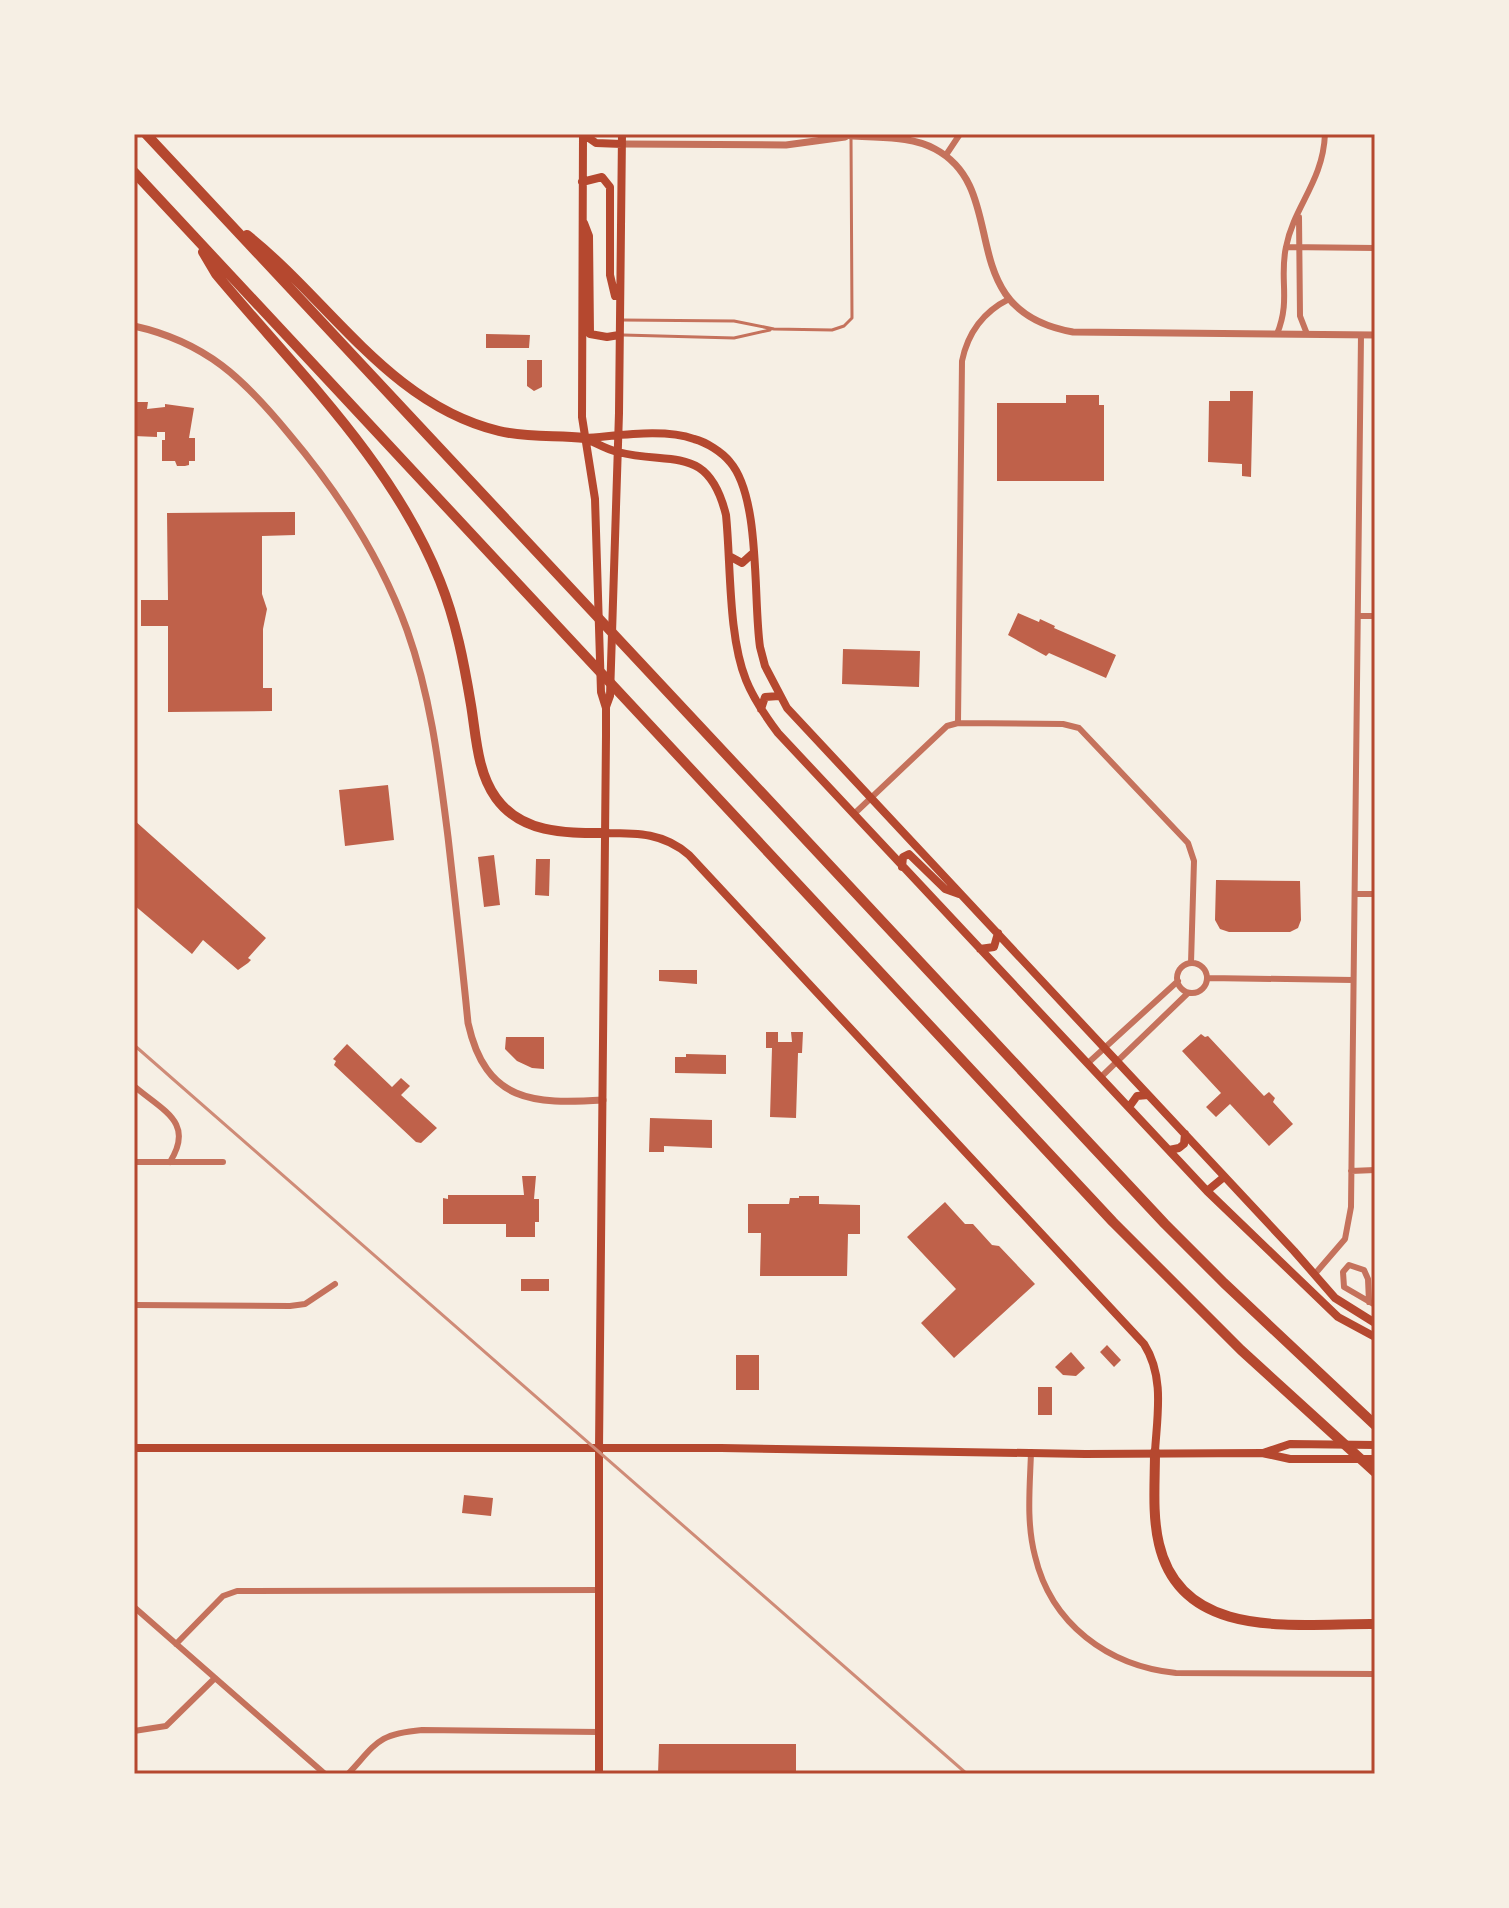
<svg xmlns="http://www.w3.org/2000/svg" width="1509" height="1908" viewBox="0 0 1509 1908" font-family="Literata,serif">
	<rect width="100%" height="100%" fill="#f6efe4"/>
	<path fill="#bf614a" d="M486 334 530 335 529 348H486Z
		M527 360H542V387L534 391 527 386Z
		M1230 391H1253L1251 477 1242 476V464L1208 462 1209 401H1230Z
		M1066 395H1099V405H1104V481H997V403H1066Z
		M134 402H148L147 409 165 407V404L194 408 189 438H195V461H189V465L185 466H177L175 461H162V440H165V432H157V437L134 436Z
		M295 512V535L262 536V594L267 609 263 629V688H272V711L168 712V626H141V600H168L167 513Z
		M1018 613 1039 622 1040 619 1055 626 1054 628 1116 655 1106 678 1049 653 1046 656 1008 635Z
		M843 649 920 651 919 687 842 684Z
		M388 785 394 840 345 846 339 790Z
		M134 820 266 938 248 958 251 960 248 963 238 970 203 940 192 954 134 905Z
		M494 855 500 905 484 907 478 857Z
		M536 859H550L549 896 535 895Z
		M1216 880 1300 881 1301 920 1298 928 1290 932H1229L1220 929 1215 920Z
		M659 970H697V984L659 981Z
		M766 1032H778V1042H792L791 1032H803L802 1053H798L796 1118 770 1117 772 1048H766Z
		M1201 1034 1205 1037 1208 1036 1264 1096 1269 1092 1275 1098 1273 1102 1293 1124 1269 1146 1230 1104 1216 1117 1206 1107 1221 1093 1182 1051Z
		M506 1037H544V1069L532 1068 517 1061 505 1049Z
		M347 1044 392 1087 401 1078 410 1086 401 1095 437 1128 421 1143 416 1142 334 1065 336 1061 333 1059Z
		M686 1054 726 1055V1074L675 1073V1057H686Z
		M650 1118 712 1120V1148L664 1146V1152H649Z
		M522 1176H536L534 1199H539V1222H535V1237H506V1224H443V1198L448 1199V1195H524Z
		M799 1196H819V1204L860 1205V1234H848L847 1276H760L761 1233H748V1204H789L790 1198H799Z
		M945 1202 965 1224H973L992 1245 999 1246 1035 1284 954 1358 921 1323 956 1289 907 1237Z
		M521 1279H549V1291H521Z
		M1107 1345 1121 1360 1114 1367 1100 1352Z
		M1071 1352 1085 1368 1076 1376 1063 1375 1055 1367Z
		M736 1355H759V1390H736Z
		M1038 1387H1052V1415H1038Z
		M464 1495 493 1498 491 1516 462 1513Z
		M659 1744H796V1774H658Z"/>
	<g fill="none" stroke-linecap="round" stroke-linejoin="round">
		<path stroke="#c5725c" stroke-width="3" d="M622 320 734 321 774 329 832 330 844 326 852 318 851 136
			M623 335 734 338 770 330"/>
		<path stroke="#c5725c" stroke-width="6" d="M946 155 960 134
			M1299 217 1300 316 1307 334
			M1286 247 1375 248
			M1277 334C1291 300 1279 279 1286 247 1294 206 1323 182 1325 134
			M1358 616H1375
			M958 723 962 361C968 332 983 312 1009 299
			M854 814 947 726 958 723 1063 724 1079 728 1188 843 1194 861 1191 963
			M1355 894H1375
			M1177 978a15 15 0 1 1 30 0a15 15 0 1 1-30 0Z
			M1208 978 1353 980
			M1088 1063 1178 981
			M1101 1077 1188 993
			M134 1086C163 1111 195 1122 170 1162
			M134 1162H223
			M1351 1171 1375 1170
			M1314 1275 1345 1239 1351 1207 1361 335
			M1369 1302 1368 1279 1364 1270 1349 1265 1343 1272 1344 1287 1375 1305
			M134 1305 290 1306 305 1304 335 1284
			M1031 1452C1030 1486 1026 1522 1035 1556 1051 1624 1108 1666 1176 1673L1375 1674
			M134 1607 325 1774
			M176 1644 223 1596 237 1591 600 1590
			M134 1731 166 1726 215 1678
			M348 1774C377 1743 377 1734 422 1730L599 1732"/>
		<path stroke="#c5725c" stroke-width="7" d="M838 134C870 140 905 133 935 149 1014 191 949 310 1073 332L1375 335
			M622 144 786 145 845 137
			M134 326C206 342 244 379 289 434 338 492 381 558 407 630 431 697 439 766 448 837 455 899 462 961 468 1023 486 1103 533 1104 603 1100"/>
		<path stroke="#b5482f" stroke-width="8" d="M583 134 582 417 595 499 601 692 606 708V736L599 1449V1774
			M583 134 596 143 622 144
			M582 182 602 177 610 187V275L615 296
			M584 223 589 236 590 334 607 337 619 335
			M585 438C617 436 663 428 694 439 706 442 722 452 730 462 761 498 753 599 760 647L765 666 787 708 1294 1251 1335 1298 1375 1323
			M589 440C598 444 608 450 618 452 671 466 708 443 726 515 731 565 728 635 746 680 754 700 766 717 778 733L1207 1191 1338 1317 1375 1337
			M731 557 742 563 752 554
			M606 707 610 696 619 413 622 134
			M761 709 765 697 779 696
			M606 833C638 833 664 833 689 855L1144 1344C1165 1377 1157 1416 1155 1452
			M902 867 903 857 909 854 945 889 959 894
			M980 949 994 947 998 933
			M1129 1107 1137 1096 1148 1095
			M1169 1150 1179 1148 1184 1144 1185 1134
			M1207 1191 1224 1177
			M134 1448H721L1085 1454 1262 1453 1290 1459H1375
			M1263 1453 1290 1444 1375 1445"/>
		<path stroke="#b5482f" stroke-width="10" d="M146 134 1165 1224 1224 1283 1375 1425
			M134 172 1113 1222 1241 1350 1375 1472
			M247 235C330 301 390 405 499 431 528 438 556 435 585 438
			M203 252 216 274C297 371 393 462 440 581 456 621 464 663 471 705 476 735 477 772 496 798 522 834 566 833 606 833
			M1155 1452C1155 1482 1152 1515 1159 1544 1182 1643 1299 1623 1375 1624"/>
		<path stroke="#cf8b77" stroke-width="3" d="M134 1045 967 1774"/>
	</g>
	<rect width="1509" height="1908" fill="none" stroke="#f6efe4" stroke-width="272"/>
	<rect x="136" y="136" width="1237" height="1636" fill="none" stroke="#b5482f" stroke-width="3"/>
</svg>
